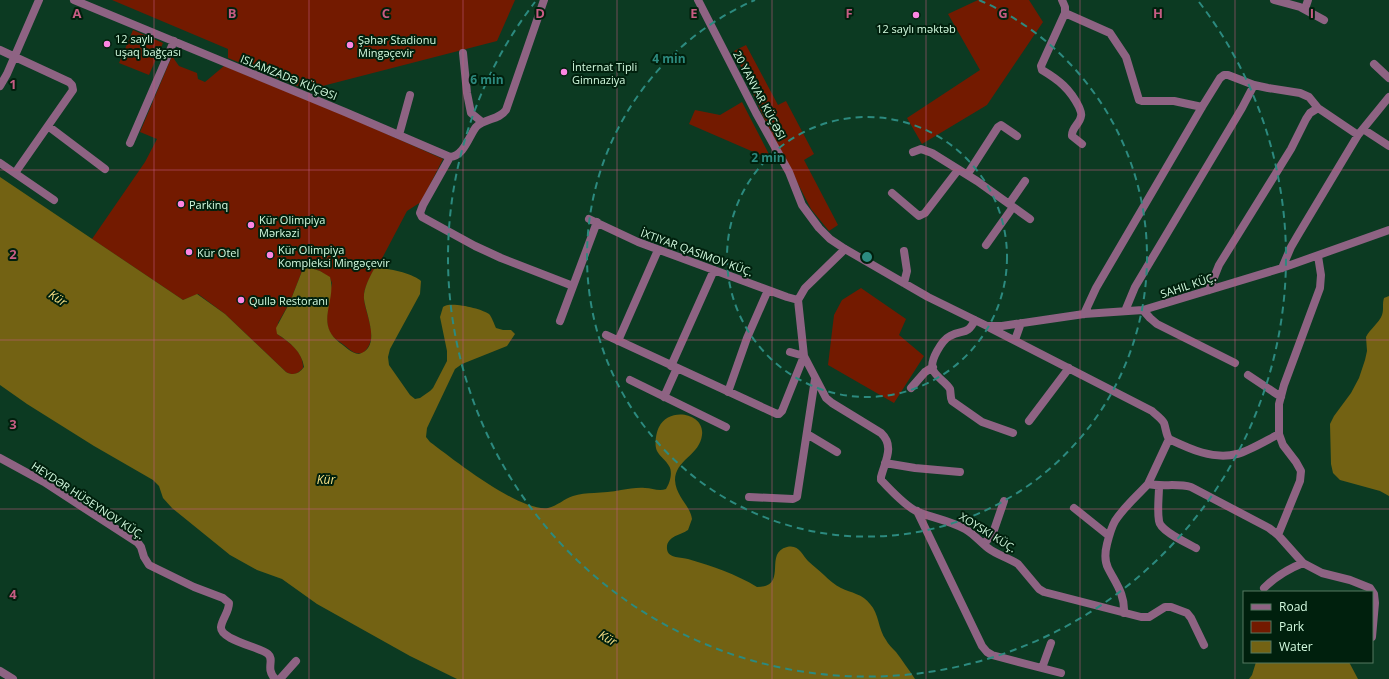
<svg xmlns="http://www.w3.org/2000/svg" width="1389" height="679" viewBox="0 0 1389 679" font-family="'Open Sans',sans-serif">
	<rect width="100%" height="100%" fill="#0c3a22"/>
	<path fill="#731a00" d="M112 0H515L497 41 307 90 228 58V49Z
		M978 0H1029L1043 22 987 105 922 144 907 118 980 70 948 14Z
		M133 30 163 43 149 75 119 63Z
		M746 45 778 105 786 101 814 154 804 160 838 225 829 231 811 209 764 118 734 51Z
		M172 56 179 66 197 73 198 79 205 82 224 66 344 115 443 159 421 202 407 211 377 268 374 269C370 278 363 289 364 299 366 317 380 338 363 353 355 355 350 350 344 345 339 341 331 337 329 330 324 320 330 295 332 283L330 278 320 271 304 266 290 302 278 323 277 334C289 342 304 352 303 368 298 374 293 376 286 372L225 314 198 294 183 300 92 239 145 162 157 139 140 132Z
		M742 102 772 160 689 124 695 110 720 115Z
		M861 288 906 319 899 335 924 356 894 403 828 365 834 315 842 300Z"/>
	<path fill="#736213" d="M0 177 183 300 197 294 225 314 286 372C293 376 299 374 304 367 302 352 290 342 277 334L276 328 290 302 304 266 320 271 330 277C337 302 314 323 340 343 346 347 351 353 359 354 382 347 366 315 364 299 363 290 369 278 374 269 383 266 414 274 421 281L420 294 390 349 388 357 389 365 410 395 415 399 420 398 430 391 433 388 447 361V351L440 317 443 307C450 301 482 309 489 314 492 317 494 324 496 328L503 330H511L515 334 507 346 462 364 455 369 427 428 426 437 430 442C453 459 519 512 548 508 557 506 564 499 573 496 579 494 587 493 594 493 603 492 612 492 621 490 629 489 638 487 645 488 652 488 659 492 666 489 670 483 673 472 669 466 666 460 660 457 657 451 654 445 656 433 659 427 669 406 705 413 702 435 700 455 675 460 675 480 676 497 690 505 692 519L688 530C681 535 666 536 667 549 668 559 682 557 688 559 712 566 736 574 757 587 789 587 763 553 787 547 799 544 802 555 808 561 813 566 819 570 824 575 829 580 835 585 841 588 851 593 863 594 870 604 879 613 878 629 886 640 888 644 892 648 896 652 902 660 909 670 915 679H457L410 656 317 604 282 579 257 570 230 555 172 508 163 498 159 486 153 480 94 446 27 404 0 385Z
		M1389 296V496L1380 491 1340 480 1333 473 1331 464 1330 424 1334 416 1351 393 1359 378 1365 360 1367 351 1366 337C1370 329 1379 323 1382 315 1384 309 1382 304 1384 298Z
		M1256 662H1349L1358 679H1249L1252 675Z"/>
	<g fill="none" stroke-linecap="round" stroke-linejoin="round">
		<path stroke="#8e6383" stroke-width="8" d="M74 0 345 112 450 157C464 156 469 136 476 127 485 118 499 120 506 110L544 0
			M698 0 756 113 789 172 802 205 819 228 830 239 845 249 928 297 987 326H1002L1084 314 1143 310 1282 268 1389 230
			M1062 0 1065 7V13L1110 33 1126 57 1139 100 1142 101H1174L1202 107
			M1274 0 1300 7 1324 20
			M1305 9 1308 0
			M1065 13 1041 66 1042 70C1059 80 1070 89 1079 107 1080 110 1082 113 1081 116 1080 124 1071 128 1072 136L1082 144
			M0 50 69 82 72 85 73 90 15 173
			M463 53 467 93 471 113 482 122
			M1374 64 1389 78
			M0 86 7 74 39 0
			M48 126 105 169
			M1363 129 1389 146
			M399 135 410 95
			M130 143 174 41
			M913 152 921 149 932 153 977 181 1030 219
			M450 157 423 205 420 213 422 217 475 246 501 258 573 286
			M0 163 54 200
			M967 175 998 127 1001 125 1017 136
			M892 193 919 216 925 213 958 170
			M1009 204 1025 181
			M589 219 638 242 787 297 798 300
			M986 245 1013 207
			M845 249 805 288 798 300 804 356 826 398 832 403 881 433C895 446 885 461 881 477V480C891 490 903 504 916 511 932 518 949 520 965 529 974 534 980 542 988 548 997 555 1009 558 1018 564L1039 589 1044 592 1141 617H1149L1165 607H1171L1187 613 1191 618 1204 645
			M904 251 907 271 904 283
			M1282 268 1291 247 1298 235 1358 135 1389 97
			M1209 290 1219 265 1291 149 1306 119 1310 113 1318 108
			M1143 310 1150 318 1157 324 1235 363
			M1125 311 1135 287 1242 108 1254 85
			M1084 314 1096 288 1202 107 1220 78 1224 75H1228L1254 85 1268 88 1300 93 1309 97 1318 108 1358 135
			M975 320C967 336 963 329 950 336 942 340 929 361 933 370 937 378 946 382 950 389 951 393 950 397 952 401L982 422 1013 433
			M560 321 597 222
			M990 328 1152 411C1156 415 1161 418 1164 423 1166 429 1166 434 1169 439 1190 449 1213 460 1237 454 1249 451 1267 440 1279 434
			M606 335 777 414H779L782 411 804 356 790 352
			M1015 340 1021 323
			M618 341 658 250
			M671 366 714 270
			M1248 375 1281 397
			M630 380 726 427
			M911 388 925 372 933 367
			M728 392 747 338 768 290
			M664 397 677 368
			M1029 421 1069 368
			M807 434 837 452
			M0 458 44 482 138 543 141 547 144 557 149 565 194 587 223 598 229 603C229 612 222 619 221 627 220 640 260 647 268 654 275 660 265 668 275 679
			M885 463 915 468 960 472
			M1148 484 1169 439
			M1159 486C1159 497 1157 510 1159 521 1160 531 1187 543 1196 548
			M749 497 793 499 797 497 815 379
			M1074 508 1109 536
			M917 511 982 646 987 652 992 655 1061 673
			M1278 535 1300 481 1301 471 1296 462 1283 445 1279 434V404L1284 385 1320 288 1321 275 1318 256
			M984 544 993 533 1004 501
			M1264 588C1276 576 1288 569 1303 563
			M1124 613C1125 594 1116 584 1108 568 1104 560 1105 552 1107 544 1109 536 1111 528 1115 521 1124 507 1137 496 1148 484 1162 487 1178 483 1191 487L1269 528 1278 535 1303 563 1322 573 1350 580 1370 588 1374 594 1375 603 1372 637
			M1042 668 1051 643
			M0 671 13 679
			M280 679 296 661"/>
	</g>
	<path fill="none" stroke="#c75c83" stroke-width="1" stroke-opacity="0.55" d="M154 0V679M309 0V679M463 0V679M617 0V679M772 0V679M926 0V679M1080 0V679M1235 0V679M0 170H1389M0 340H1389M0 509H1389"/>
	<g fill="none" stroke="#2c8a7f" stroke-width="2" stroke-dasharray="7 5">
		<circle cx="867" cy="257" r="140"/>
		<path d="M979 0A280 280 0 1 1 755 0"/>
		<path d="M1199 2A419 419 0 1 1 535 2"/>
	</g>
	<g fill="#fc86e3" stroke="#00200d" stroke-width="1.5">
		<circle cx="916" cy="15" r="4"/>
		<circle cx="107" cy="44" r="4"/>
		<circle cx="350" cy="45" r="4"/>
		<circle cx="564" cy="72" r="4"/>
		<circle cx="181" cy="204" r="4"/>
		<circle cx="251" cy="225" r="4"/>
		<circle cx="189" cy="252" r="4"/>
		<circle cx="270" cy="255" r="4"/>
		<circle cx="241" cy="300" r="4"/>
	</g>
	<g text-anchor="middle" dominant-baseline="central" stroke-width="4" stroke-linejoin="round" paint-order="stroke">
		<g font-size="11" fill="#d3fbe0" stroke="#00200d" text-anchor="start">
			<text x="916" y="28" text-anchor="middle">12 saylı məktəb</text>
			<text x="115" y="38">12 saylı<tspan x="115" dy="13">uşaq bağçası</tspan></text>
			<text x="358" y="39">Şəhər Stadionu<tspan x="358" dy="13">Mingəçevir</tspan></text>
			<text x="572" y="66">İnternat Tipli<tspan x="572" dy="13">Gimnaziya</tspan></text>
			<text x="189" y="204">Parkinq</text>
			<text x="259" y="219">Kür Olimpiya<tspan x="259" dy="13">Mərkəzi</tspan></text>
			<text x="278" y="249">Kür Olimpiya<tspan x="278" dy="13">Kompleksi Mingəçevir</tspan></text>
			<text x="197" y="252">Kür Otel</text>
			<text x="249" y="300">Qullə Restoranı</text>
		</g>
		<g font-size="11" fill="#d3fbe0" stroke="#00200d">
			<text transform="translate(289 77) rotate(22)">ISLAMZADƏ KÜÇƏSI</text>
			<text transform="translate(760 95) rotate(62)">20 YANVAR KÜÇƏSI</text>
			<text transform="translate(697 252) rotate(20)">İXTIYAR QASIMOV KÜÇ.</text>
			<text transform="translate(1188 285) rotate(-18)">SAHIL KÜÇ.</text>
			<text transform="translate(88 500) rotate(33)">HEYDƏR HÜSEYNOV KÜÇ.</text>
			<text transform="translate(988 532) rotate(32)">XOYSKI KÜÇ.</text>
		</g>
		<g font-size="12" font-style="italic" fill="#f8e187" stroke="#00200d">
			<text transform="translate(58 298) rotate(33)">Kür</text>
			<text x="326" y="479">Kür</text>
			<text transform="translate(608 638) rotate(30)">Kür</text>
		</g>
	</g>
	<g font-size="13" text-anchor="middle" font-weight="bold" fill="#c75c83" stroke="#00200d" stroke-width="4" stroke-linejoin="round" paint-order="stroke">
		<text x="77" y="18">A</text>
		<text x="232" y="18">B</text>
		<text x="386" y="18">C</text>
		<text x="540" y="18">D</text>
		<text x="694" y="18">E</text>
		<text x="849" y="18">F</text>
		<text x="1003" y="18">G</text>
		<text x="1158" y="18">H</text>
		<text x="1312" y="18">I</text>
		<text x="13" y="89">1</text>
		<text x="13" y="259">2</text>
		<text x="13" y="429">3</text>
		<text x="13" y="599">4</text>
	</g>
	<circle cx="867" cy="257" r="6" fill="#2c8a7f" stroke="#00200d" stroke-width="2"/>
	<g font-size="12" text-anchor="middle" font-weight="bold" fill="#2c8a7f" stroke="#00200d" stroke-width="4" stroke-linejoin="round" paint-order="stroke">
		<text x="669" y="63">4 min</text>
		<text x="487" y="84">6 min</text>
		<text x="768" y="162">2 min</text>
	</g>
	<rect x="1243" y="591" width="130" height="72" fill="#00200d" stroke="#547861"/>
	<rect x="1251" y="604" width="20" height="6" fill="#8e6383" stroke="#547861"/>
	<text x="1279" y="611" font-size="12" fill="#d3fbe0">Road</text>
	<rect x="1251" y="621" width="20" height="12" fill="#731a00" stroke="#547861"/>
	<text x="1279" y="631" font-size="12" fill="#d3fbe0">Park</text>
	<rect x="1251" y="641" width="20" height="12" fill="#736213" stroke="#547861"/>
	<text x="1279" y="651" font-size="12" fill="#d3fbe0">Water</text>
</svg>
